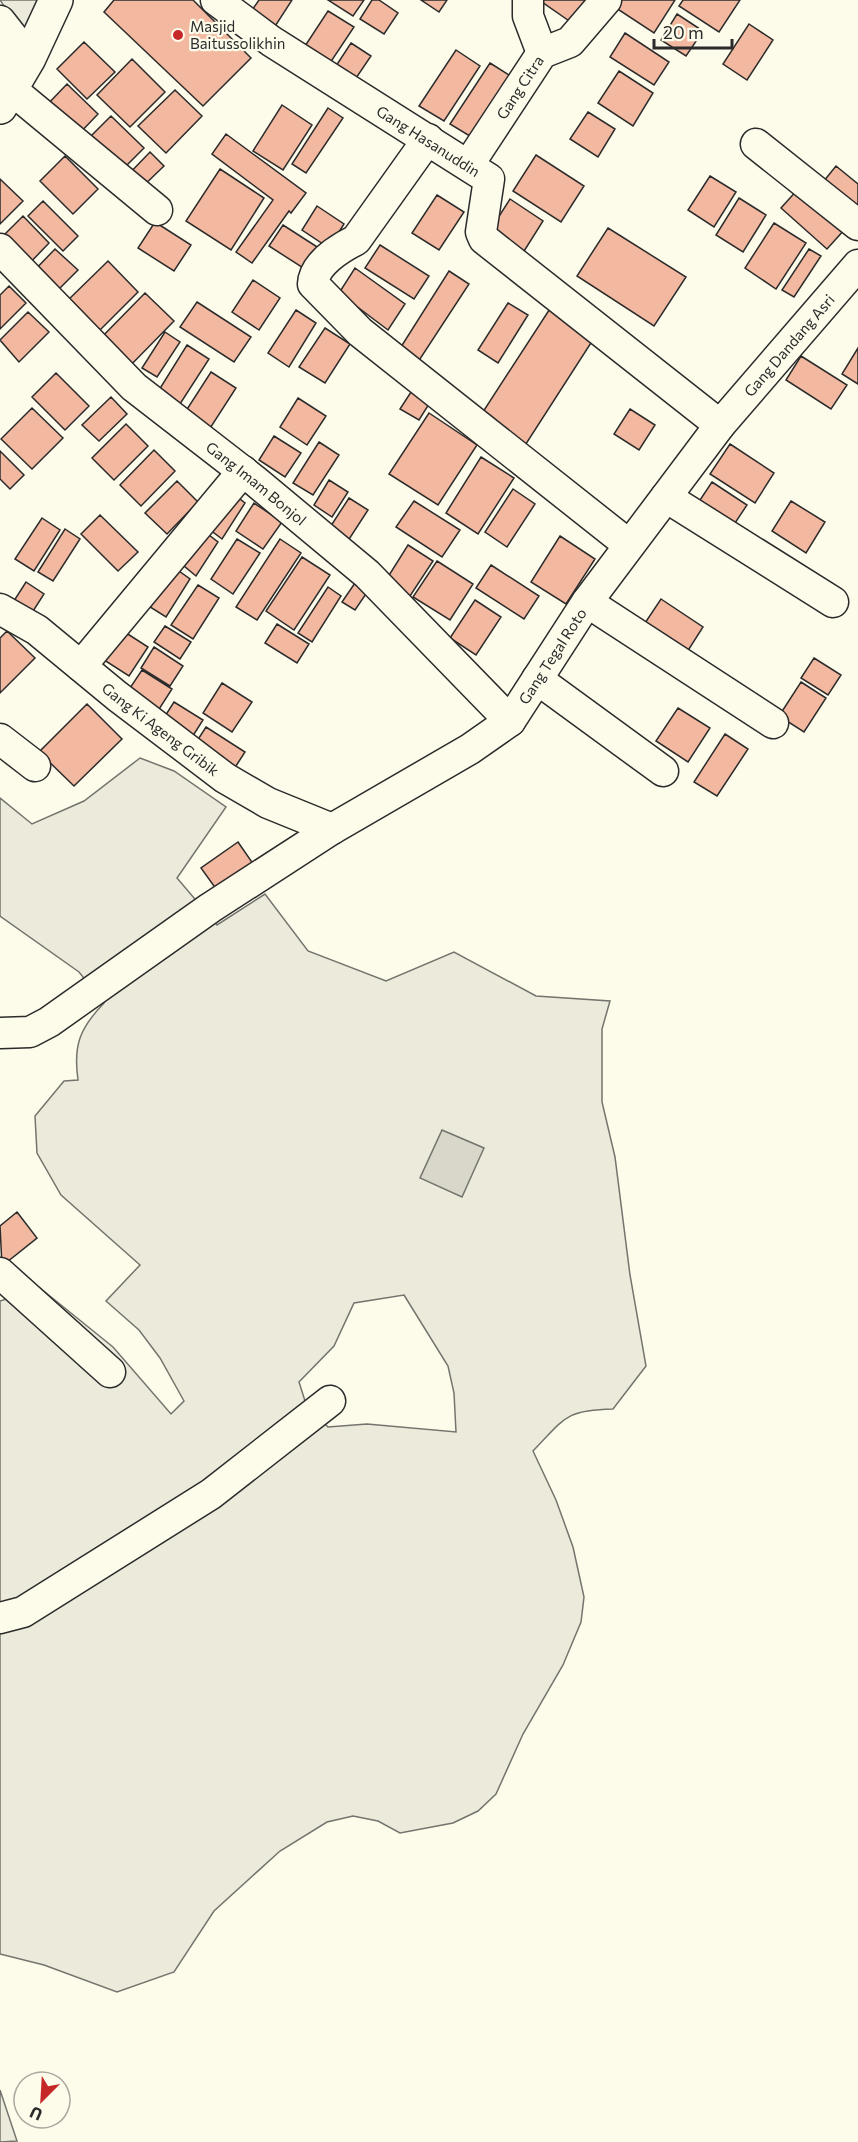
<svg xmlns="http://www.w3.org/2000/svg" width="858" height="2142" viewBox="0 0 858 2142" font-family="Commissioner,sans-serif">
	<rect width="100%" height="100%" fill="#fdfbea"/>
	<path fill="#ecebdb" stroke="#74746e" stroke-width="1.5" fill-rule="evenodd" d="M0 0H48L24 35Z
		M140 758 174 771 226 807 177 878 217 925 265 894 308 951 386 981 454 952 536 996 610 1001 602 1029V1102L615 1157 630 1275 646 1366 613 1409C565 1410 565 1418 533 1451L556 1500 573 1547 584 1597 581 1622 563 1665 523 1734 496 1794 478 1811 453 1823 400 1833 378 1821 353 1816 327 1822 280 1851 214 1911 174 1972 117 1992 44 1965 0 1954V1301L40 1288 113 1347 171 1414 184 1401 160 1358 139 1330 106 1301 140 1265 61 1195 37 1153 35 1116 64 1081 78 1080C73 1045 80 1028 104 1003L79 972 0 916V798L32 824 84 801ZM404 1295 448 1366 454 1393 456 1432 367 1424 328 1427 306 1404 299 1382 334 1346 354 1303Z
		M0 2090 17 2141 0 2142Z"/>
	<path fill="#d8d7c9" stroke="#74746e" stroke-width="1.5" d="M442 1130 484 1148 462 1197 420 1178Z"/>
	<path fill="#f2b8a0" stroke="#2b2b2b" stroke-width="1.5" d="M114 0H193L251 58 203 106 104 12Z
		M259 0H292L272 31 248 16Z
		M328 0H364L353 16Z
		M372 0H379L398 13 384 34 360 19Z
		M421 0H447L439 12Z
		M539 0H589L575 25Z
		M617 0H675L654 33 613 6Z
		M683 0H740L719 32 679 6Z
		M328 11 354 27 330 63 305 46Z
		M677 14 703 31 686 56 661 40Z
		M749 24 773 40 747 80 723 64Z
		M625 33 669 62 654 85 610 57Z
		M84 42 115 72 87 99 57 69Z
		M351 43 371 56 352 84 332 72Z
		M456 50 480 66 444 121 419 106Z
		M132 59 165 92 130 127 97 95Z
		M490 63 512 77 473 138 450 124Z
		M619 71 653 93 633 126 598 103Z
		M67 84 98 114 76 137 45 107Z
		M175 90 202 116 166 153 138 126Z
		M282 105 312 125 283 170 253 151Z
		M328 108 343 118 306 173 292 164Z
		M588 112 615 129 598 157 570 139Z
		M111 116 144 148 119 173 86 141Z
		M226 134 306 193 291 213 289 211 252 263 236 252 273 200 212 154Z
		M150 152 164 166 138 191 125 178Z
		M536 155 584 186 561 222 513 191Z
		M65 156 98 189 73 214 40 181Z
		M836 166 858 184V218L819 187Z
		M220 169 264 198 231 250 186 221Z
		M710 176 736 192 714 227 688 210Z
		M0 179 23 201 0 224Z
		M799 188 845 229 827 249 781 208Z
		M437 195 464 212 439 250 412 233Z
		M739 198 766 215 743 252 716 235Z
		M510 199 543 221 521 256 487 235Z
		M43 201 78 236 63 251 28 216Z
		M317 206 344 224 329 248 302 230Z
		M23 216 49 243 26 267 0 239Z
		M155 222 191 245 174 271 138 248Z
		M774 223 806 243 776 289 745 268Z
		M283 225 325 252 311 273 269 246Z
		M608 228 686 277 654 326 577 276Z
		M380 245 429 276 414 299 365 268Z
		M55 249 78 270 52 296 30 275Z
		M809 249 821 256 794 297 782 290Z
		M108 261 138 292 94 336 63 305Z
		M355 268 405 304 388 330 339 293Z
		M449 271 469 284 418 362 399 350Z
		M253 280 280 298 259 330 232 312Z
		M9 286 26 303 0 329V295Z
		M145 293 174 321 125 371 96 343Z
		M197 302 251 337 234 362 180 327Z
		M508 303 528 315 498 363 478 350Z
		M553 304 598 332 524 447 479 418Z
		M296 310 316 323 289 367 268 353Z
		M28 312 49 332 19 362 0 340Z
		M325 328 350 344 325 383 299 367Z
		M165 332 180 342 157 377 142 368Z
		M187 345 209 359 180 404 159 390Z
		M858 348V384L842 374Z
		M801 356 847 385 831 409 786 380Z
		M211 372 236 388 207 433 182 417Z
		M56 373 89 406 65 430 32 397Z
		M411 392 429 404 419 420 400 409Z
		M111 397 127 414 99 441 82 425Z
		M298 398 326 416 307 445 280 427Z
		M32 408 63 438 32 469 1 439Z
		M630 409 655 425 639 450 614 434Z
		M429 413 477 445 438 505 389 474Z
		M126 424 148 446 114 480 92 458Z
		M274 436 301 453 285 477 259 460Z
		M319 442 339 455 313 495 293 483Z
		M730 444 774 473 755 503 710 474Z
		M154 450 175 471 141 506 120 485Z
		M0 451 24 475 10 489 0 479Z
		M481 457 514 478 478 534 446 513Z
		M329 480 348 492 332 517 314 505Z
		M177 481 198 502 167 534 145 513Z
		M712 482 747 505 729 532 694 509Z
		M513 489 535 504 507 547 485 532Z
		M232 493 245 503 222 539 209 529Z
		M349 498 368 510 344 547 325 535Z
		M414 501 460 530 442 557 396 527Z
		M791 501 825 522 806 553 772 531Z
		M254 503 282 522 263 549 236 531Z
		M100 515 138 552 118 571 81 534Z
		M42 518 60 530 34 571 15 559Z
		M65 529 80 539 53 581 38 572Z
		M205 532 218 542 196 576 184 566Z
		M560 536 595 559 566 604 531 582Z
		M237 539 260 553 233 594 211 579Z
		M280 539 301 553 257 620 236 607Z
		M408 545 433 561 410 596 386 580Z
		M302 557 330 575 294 630 266 611Z
		M437 561 473 584 450 620 413 597Z
		M491 565 539 596 524 619 476 588Z
		M172 566 190 579 166 617 147 605Z
		M357 580 370 588 355 610 342 602Z
		M26 582 44 594 28 619 10 607Z
		M198 585 219 598 193 639 171 625Z
		M328 587 341 596 312 642 298 633Z
		M661 599 703 627 682 660 639 632Z
		M475 600 501 617 476 655 450 638Z
		M277 624 309 644 297 663 265 643Z
		M165 626 191 642 180 659 154 642Z
		M120 629 148 647 129 676 101 658Z
		M7 631 35 658 0 693V638Z
		M154 647 183 666 170 686 141 668Z
		M814 658 841 675 828 695 801 678Z
		M142 670 172 689 154 717 124 697Z
		M801 682 826 698 804 732 779 716Z
		M222 683 252 702 232 732 203 713Z
		M174 702 203 720 189 742 160 724Z
		M87 704 122 739 74 786 39 752Z
		M678 708 710 728 688 762 656 741Z
		M206 727 245 752 234 769 195 744Z
		M725 734 748 749 717 796 694 782Z
		M238 842 256 868 219 893 201 868Z
		M17 1212 37 1238 2 1266 0 1226Z"/>
	<g fill="none" stroke-linecap="round" stroke-linejoin="round">
		<g stroke="#2b2b2b" stroke-width="33">
			<g id="minor">
				<path id="s1" d="M216 0 271 41 489 179 481 232 484 239 720 425"/>
				<path d="M528 0V16L542 53"/>
				<path d="M0 21 29 58"/>
				<path d="M0 64 7 39 3 26"/>
				<path d="M12 90 157 210"/>
				<path d="M428 139 356 240C340 248 314 264 313 284L360 332 629 545"/>
				<path d="M756 144 858 225"/>
				<path id="s2" d="M469 164 542 53 570 42 606 0"/>
				<path id="s3" d="M0 249 134 387 254 480 367 574 510 721"/>
				<path d="M666 497 833 602"/>
				<path d="M587 602 773 723"/>
				<path id="s4" d="M0 609 37 630 117 696 225 778 268 803 332 829"/>
				<path d="M81 666 243 471"/>
				<path d="M537 679 663 771"/>
				<path d="M0 739 35 766"/>
				<path id="s5" d="M0 1033 30 1032 49 1022 210 908 332 829 470 749 510 721 587 602 720 425 858 265"/>
				<path d="M0 1273 110 1372"/>
				<path d="M0 1618 23 1612 211 1494 330 1401"/>
			</g>
		</g>
		<g stroke="#2b2b2b" stroke-width="36">
			<path id="major" d="M0 107 29 58 56 0"/>
		</g>
		<use href="#minor" stroke="#fdfbea" stroke-width="30"/>
		<use href="#major" stroke="#fdfbea" stroke-width="33"/>
	</g>
	<circle fill="#c62828" stroke="#fdfbea" stroke-width="2" cx="178" cy="35" r="6"/>
	<g text-anchor="middle" dominant-baseline="central" stroke-width="4.5" stroke-linejoin="round" paint-order="stroke">
		<g font-size="15" fill="#2b2b2b" stroke="#fdfbea" text-anchor="start">
			<text x="190" y="26">Masjid<tspan x="190" dy="17">Baitussolikhin</tspan></text>
		</g>
		<g font-size="15" fill="#2b2b2b" stroke="#fdfbea">
			<text stroke="none"><textPath href="#s2" startOffset="92">Gang Citra</textPath></text>
			<text stroke="none"><textPath href="#s1" startOffset="255">Gang Hasanuddin</textPath></text>
			<text stroke="none"><textPath href="#s5" startOffset="1071">Gang Dandang Asri</textPath></text>
			<text stroke="none"><textPath href="#s3" startOffset="348">Gang Imam Bonjol</textPath></text>
			<text stroke="none"><textPath href="#s5" startOffset="680">Gang Tegal Roto</textPath></text>
			<text stroke="none"><textPath href="#s4" startOffset="201">Gang Ki Ageng Gribik</textPath></text>
		</g>
	</g>
	<g transform="translate(42 2100) rotate(204)"><circle r="28" fill="#fdfbea" stroke="#a9a89e" stroke-width="1.5"/>
	<path d="M0-4.5L10 22L0 15L-10 22Z" fill="#c62828"/>
	<text y="-9" font-size="16" font-weight="bold" text-anchor="middle" fill="#2b2b2b">U</text>
	</g>
	<path d="M654 39v9h78v-9" fill="none" stroke="#2b2b2b" stroke-width="3"/>
	<text x="663" y="39" font-size="18" fill="#2b2b2b" stroke="#fdfbea" stroke-width="4.5" paint-order="stroke">20 m</text>
</svg>
